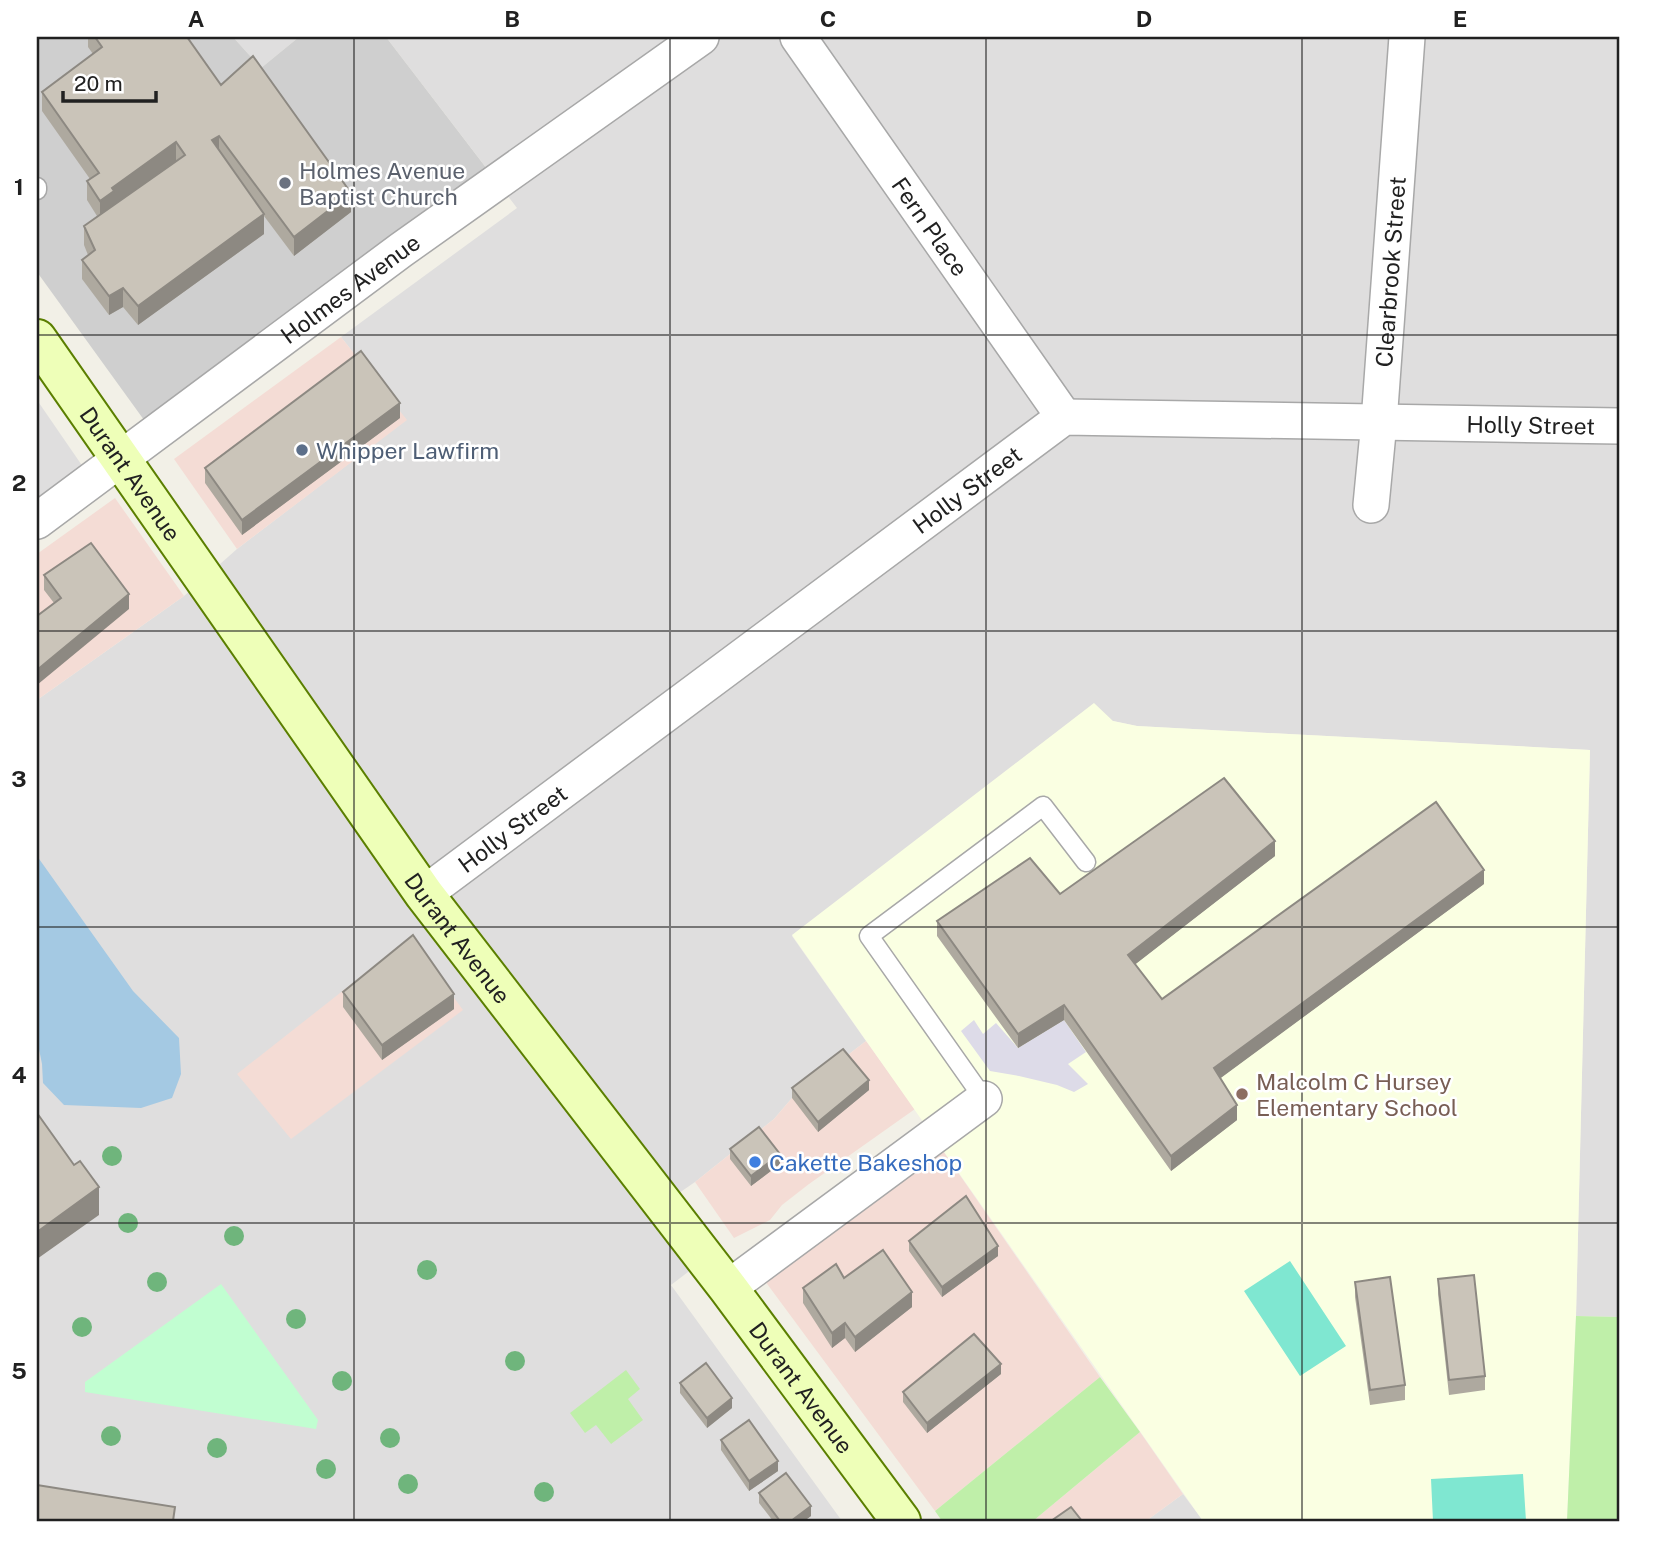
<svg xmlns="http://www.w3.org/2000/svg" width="1656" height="1558" viewBox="0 0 1656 1558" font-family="'Public Sans',sans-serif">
	<rect width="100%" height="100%" fill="#f2f0e7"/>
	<path fill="#dfdede" d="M233 37H299L261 68Z
		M386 37H1619V1317L1576 1316 1590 750 1137 726 1113 721 792 936 866 1041 792 1098 774 1119 695 1182 663 1204 705 1259 671 1285 842 1521H37V700L184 596 237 549 406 420 341 337 517 208Z
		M37 400 92 480 37 521Z
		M1183 1494 1203 1521H1146Z"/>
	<path fill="#f4dcd5" d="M341 337 407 420 237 549 174 459Z
		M115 498 184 596 37 700V554Z
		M410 938 463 1010 291 1139 237 1074Z
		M866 1041 915 1109 809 1184 782 1205 770 1220 734 1238 695 1182 774 1119 792 1098Z
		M941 1148 1100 1377 935 1511 762 1277Z
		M1140 1432 1183 1494 1146 1521H1033Z"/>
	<path fill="#faffe2" d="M1094 703 1113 721 1137 726 1590 750 1576 1316 1567 1521H1203L792 935Z"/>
	<path fill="#cfcfcf" d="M37 37H233L261 68 299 37H386L497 182 144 420 37 272Z"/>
	<path fill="#bfefa9" d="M1576 1316 1619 1317V1521H1567Z
		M626 1370 640 1389 628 1399 643 1420 611 1444 596 1425 585 1433 570 1413Z
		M1100 1377 1140 1432 1033 1521H942L935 1511Z"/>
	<path fill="#c1fed1" d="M221 1284 318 1420 316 1429 85 1392V1382Z"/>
	<path fill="#7fe7d1" d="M1290 1261 1346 1346 1300 1376 1244 1291Z
		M1523 1474 1526 1521H1433L1431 1479Z"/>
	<path fill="#dddbe8" d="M974 1020 983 1034 996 1023 1018 1048 1064 1020 1086 1052 1068 1064 1088 1084 1074 1092 1057 1085 1019 1076 990 1071 961 1031Z"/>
	<path fill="#a4c9e3" d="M37 856 133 991 179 1038 181 1074 172 1098 141 1108 64 1105 43 1083 42 1064 37 1039Z"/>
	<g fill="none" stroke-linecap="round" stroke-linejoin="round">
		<g stroke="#a8a8a8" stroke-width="21">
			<path id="lane" d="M37 187V190
				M984 1099 869 936 1043 806 1086 862"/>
		</g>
		<g stroke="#a8a8a8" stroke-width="38">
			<g id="street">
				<path id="s1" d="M798 37 1064 417"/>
				<path id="s2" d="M1371 505 1379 422 1407 37"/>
				<path id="s3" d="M37 521 401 250 701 37"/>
				<path id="s4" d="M424 894 1064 417 1619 426"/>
				<path d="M728 1288 984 1099"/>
			</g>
		</g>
		<g stroke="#5b7f00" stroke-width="42">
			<g id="secondary">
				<path id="s5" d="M37 339 424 894 728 1288 901 1521"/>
			</g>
		</g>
		<use href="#lane" stroke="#fff" stroke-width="18"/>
		<use href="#street" stroke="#fff" stroke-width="35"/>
		<use href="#secondary" stroke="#eeffb8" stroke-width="38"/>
	</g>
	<g fill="#6fb57c">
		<circle cx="112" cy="1156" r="10"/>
		<circle cx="128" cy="1223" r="10"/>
		<circle cx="234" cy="1236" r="10"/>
		<circle cx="427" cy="1270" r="10"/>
		<circle cx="157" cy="1282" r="10"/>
		<circle cx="296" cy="1319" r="10"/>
		<circle cx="82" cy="1327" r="10"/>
		<circle cx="515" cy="1361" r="10"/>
		<circle cx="342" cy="1381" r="10"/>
		<circle cx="111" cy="1436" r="10"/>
		<circle cx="390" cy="1438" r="10"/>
		<circle cx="217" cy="1448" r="10"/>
		<circle cx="326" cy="1469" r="10"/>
		<circle cx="408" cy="1484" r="10"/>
		<circle cx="544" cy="1492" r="10"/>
	</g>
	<path fill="#aea99f" d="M88 37H187L221 85 351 212 294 256 264 216V234L138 325 123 307 109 315 82 279V260L88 255 84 245V226L97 216 87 200V181L90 179 42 111V92L93 54 88 47Z
		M400 418 242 535 205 483V468Z
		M44 575 129 609 54 603 44 590Z
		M1275 856 1135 964 1162 999 1484 884 1220 1078 1237 1120 1171 1171 1064 1020 1018 1048 937 936V921L1060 894Z
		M343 992 454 1009 382 1060 343 1007Z
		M792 1088 869 1090 818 1132 792 1098Z
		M730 1149 780 1164 751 1186 730 1159Z
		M909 1241 998 1256 942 1297 909 1251Z
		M844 1278 912 1307 855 1352 845 1338 832 1348 803 1303V1288Z
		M1438 1279 1485 1376V1390L1449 1395 1438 1294Z
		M1355 1282 1405 1385V1400L1370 1405 1355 1297Z
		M1001 1374 927 1433 903 1402V1392Z
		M680 1383 732 1408 707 1428 680 1393Z
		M721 1440 778 1471 749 1491 721 1450Z
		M759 1493 811 1516 804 1521H773L759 1503Z"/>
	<path fill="#8d8982" d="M219 136V155L212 140Z
		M176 142V161L100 221V201L112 188Z
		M351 193V212L294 256V237Z
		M264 214V234L138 325V306Z
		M123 288V307L109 315V296Z
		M400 403V418L242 535V520Z
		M129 594V609L37 685V670Z
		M1275 841V856L1128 970V955Z
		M1484 870V884L1214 1083V1068Z
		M454 994V1009L382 1060V1045Z
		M1064 1005V1020L1018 1048V1034Z
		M869 1080V1090L818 1132V1122Z
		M1237 1105V1120L1171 1171V1156Z
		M780 1154V1164L751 1186V1176Z
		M99 1187V1215L37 1259V1232Z
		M998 1246V1256L942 1297V1287Z
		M912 1292V1307L855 1352V1337Z
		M845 1323V1338L832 1348V1333Z
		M1001 1364V1374L927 1433V1423Z
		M732 1398V1408L707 1428V1418Z
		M778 1461V1471L749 1491V1481Z
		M811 1506V1516L804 1521H791Z"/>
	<path fill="#cac4b9" stroke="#8d8982" stroke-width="2" d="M95 37H187L221 85 253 56 351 193 294 237 219 136 212 140 264 214 138 306 123 288 109 296 82 260 95 250 84 226 185 155 176 142 112 188 114 191 100 201 87 181 99 173 42 92 102 47Z
		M361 351 400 403 242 520 205 468Z
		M91 543 129 594 37 670V616L61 598 44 575Z
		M1224 778 1275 841 1128 955 1162 999 1436 802 1484 870 1214 1068 1237 1105 1171 1156 1064 1005 1018 1034 937 921 1030 858 1060 894Z
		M413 935 454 994 382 1045 343 992Z
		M843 1049 869 1080 818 1122 792 1088Z
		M37 1113 74 1165 80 1161 99 1187 37 1232Z
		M759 1127 780 1154 751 1176 730 1149Z
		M966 1196 998 1246 942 1287 909 1241Z
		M883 1250 912 1292 855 1337 845 1323 832 1333 803 1288 836 1264 844 1278Z
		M1474 1275 1485 1376 1449 1380 1438 1279Z
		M1390 1277 1405 1385 1370 1390 1355 1282Z
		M974 1334 1001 1364 927 1423 903 1392Z
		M706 1363 732 1398 707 1418 680 1383Z
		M749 1420 778 1461 749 1481 721 1440Z
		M786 1473 811 1506 791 1521H780L759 1493Z
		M37 1485 175 1507 173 1521H37Z
		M1071 1507 1082 1521H1051Z"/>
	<path fill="none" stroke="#212121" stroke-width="2" stroke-opacity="0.55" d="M354 37V1521M670 37V1521M986 37V1521M1302 37V1521M37 335H1619M37 631H1619M37 927H1619M37 1223H1619"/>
	<circle fill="#6b7280" stroke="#fff" stroke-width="2.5" cx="285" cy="183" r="7"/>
	<circle fill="#5c6f8a" stroke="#fff" stroke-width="2.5" cx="302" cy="450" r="7"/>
	<circle fill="#8d6e63" stroke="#fff" stroke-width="2.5" cx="1242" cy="1094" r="7"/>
	<circle fill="#3f7fe0" stroke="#fff" stroke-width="2.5" cx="755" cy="1162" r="7"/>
	<g text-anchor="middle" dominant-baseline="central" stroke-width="5" stroke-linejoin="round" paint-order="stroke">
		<g font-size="23" fill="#5b616d" stroke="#fff" text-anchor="start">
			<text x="299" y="170">Holmes Avenue<tspan x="299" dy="26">Baptist Church</tspan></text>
		</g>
		<g font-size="23" fill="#212121" stroke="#fff">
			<text stroke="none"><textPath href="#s1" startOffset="231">Fern Place</textPath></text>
			<text stroke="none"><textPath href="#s2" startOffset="234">Clearbrook Street</textPath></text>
			<text stroke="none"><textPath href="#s3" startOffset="390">Holmes Avenue</textPath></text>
			<text stroke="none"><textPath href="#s4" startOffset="1265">Holly Street</textPath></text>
			<text stroke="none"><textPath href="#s5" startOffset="164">Durant Avenue</textPath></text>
			<text stroke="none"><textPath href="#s4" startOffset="677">Holly Street</textPath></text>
			<text stroke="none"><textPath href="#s4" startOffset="110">Holly Street</textPath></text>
			<text stroke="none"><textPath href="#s5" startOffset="732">Durant Avenue</textPath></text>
			<text stroke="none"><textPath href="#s5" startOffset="1298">Durant Avenue</textPath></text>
		</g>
		<g font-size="23" fill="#4e5e75" stroke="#fff" text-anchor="start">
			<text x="316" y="450">Whipper Lawfirm</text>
		</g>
		<g font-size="23" fill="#785e54" stroke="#fff" text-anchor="start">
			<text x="1256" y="1081">Malcolm C Hursey<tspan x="1256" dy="26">Elementary School</tspan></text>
		</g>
		<g font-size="23" fill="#366cbe" stroke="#fff" text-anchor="start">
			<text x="769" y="1162">Cakette Bakeshop</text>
		</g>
	</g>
	<rect width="1656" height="1558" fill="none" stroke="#ffffff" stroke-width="77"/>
	<path d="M63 91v10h93v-10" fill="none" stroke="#212121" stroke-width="3.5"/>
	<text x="74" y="91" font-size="21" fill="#212121" stroke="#ffffff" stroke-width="5" paint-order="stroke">20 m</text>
	<rect x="38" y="38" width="1580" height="1482" fill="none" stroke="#212121" stroke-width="2.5"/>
	<g font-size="23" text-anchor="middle" font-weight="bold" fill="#212121">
		<text x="196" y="27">A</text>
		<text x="512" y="27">B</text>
		<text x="828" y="27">C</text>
		<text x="1144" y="27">D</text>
		<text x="1460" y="27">E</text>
		<text x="19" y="195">1</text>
		<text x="19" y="491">2</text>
		<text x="19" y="787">3</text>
		<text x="19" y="1083">4</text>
		<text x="19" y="1379">5</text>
	</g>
</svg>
